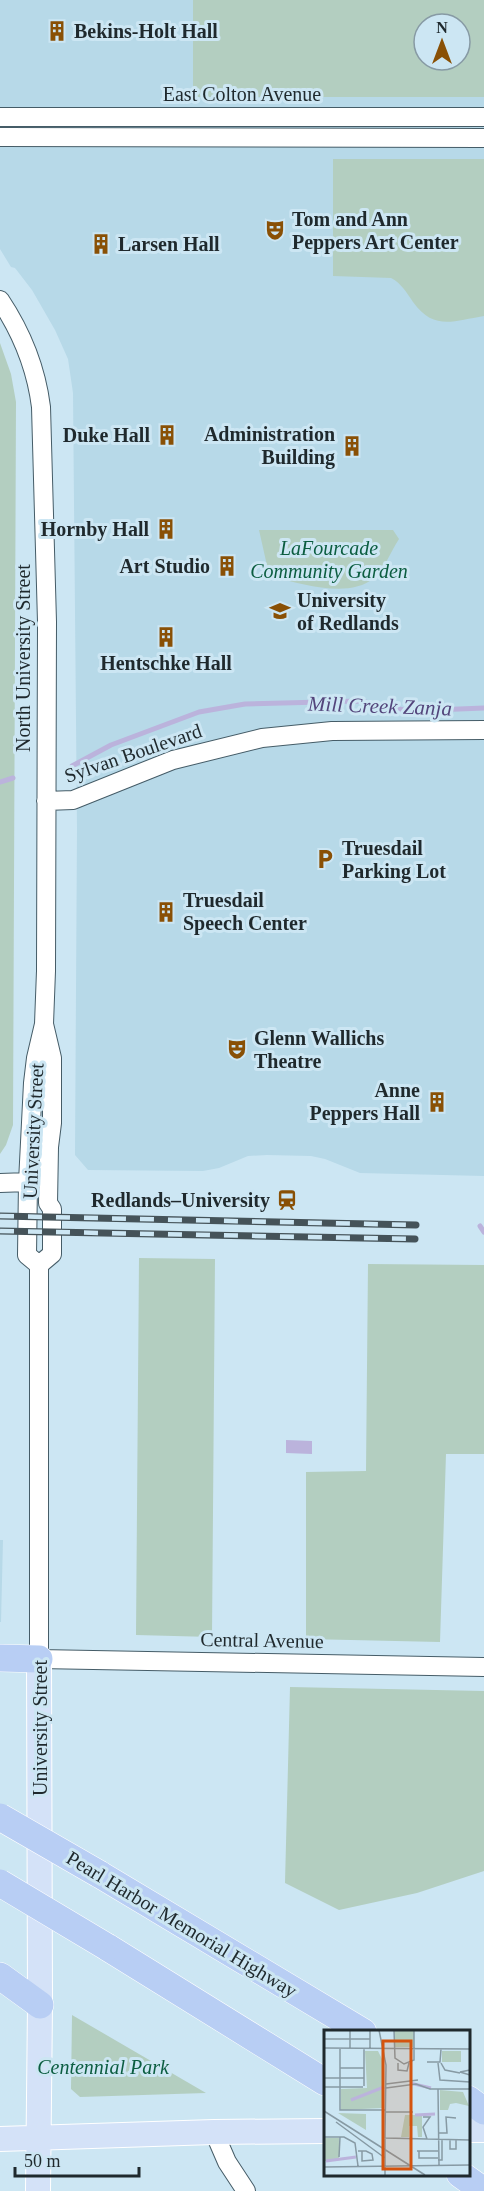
<svg xmlns="http://www.w3.org/2000/svg" width="484" height="2191" viewBox="0 0 484 2191" font-family="Georgia,serif">
	<rect width="100%" height="100%" fill="#cce6f3"/>
	<path fill="#b7d9e8" fill-rule="evenodd" d="M0 0H484V1176L360 1173 325 1159 311 1156 267 1155 248 1156 219 1168 203 1171 88 1170 75 1155 77 829 73 393 68 359 55 330 32 290 15 268 11 267 0 249ZM424 24H460V60H424Z
		M0 1540H3L1 1622H0Z"/>
	<path fill="#b3cec0" fill-rule="evenodd" d="M193 0H484V97H193ZM424 24H460V60H424Z
		M333 159H484V316C453 321 434 331 413 302 407 293 401 283 391 278L333 276Z
		M0 343 11 374 16 402 13 1125 6 1145 0 1154Z
		M259 530H393L399 539C391 551 385 568 374 578 349 599 302 584 274 577L268 570Z
		M139 1258 215 1259 212 1637 136 1635Z
		M368 1264 484 1265V1454H446L440 1642 306 1639V1472L366 1471Z
		M290 1687 484 1691V1871L417 1893 339 1910 285 1883Z
		M72 2015 206 2093 80 2097 71 2089Z"/>
	<path fill="#bbb3dc" d="M286 1440 312 1441V1454L286 1453Z"/>
	<g fill="none" stroke-linecap="round" stroke-linejoin="round">
		<path stroke="#bbb3dc" stroke-width="5" d="M72 766 111 745 199 712 245 704 360 701 409 711 484 708
			M0 782 13 778
			M480 1226 484 1232"/>
		<g stroke="#455c67" stroke-width="20">
			<path id="minor" d="M0 117H484
				M0 137 484 138
				M0 300C22 333 36 367 41 407L47 622 46 971 44 1024 36 1058 33 1083 28 1182 27 1255 39 1265
				M46 801 73 800 173 760 262 738 332 731 484 730
				M44 1024 52 1058V1123L49 1147 48 1203 52 1209V1254L39 1265V1659L484 1667
				M0 1183 28 1182
				M214 2132 227 2162 246 2191"/>
		</g>
		<g stroke="#fff" stroke-width="26">
			<path id="major" d="M468 2130H484
				M0 2139 214 2132 325 2131
				M38 2191 40 2005 39 1659"/>
		</g>
		<g stroke="#fff" stroke-width="28">
			<path id="highway" d="M0 1658 39 1659
				M99 1874 363 2032
				M107 1947 325 2082
				M0 1976 40 2005
				M468 2099 484 2111
				M460 2174 484 2191"/>
		</g>
		<use href="#minor" stroke="#fff" stroke-width="18"/>
		<use href="#major" stroke="#d4e2f8" stroke-width="24"/>
		<use href="#highway" stroke="#b8cef4" stroke-width="27"/>
		<g stroke="#455359" stroke-width="7">
			<path id="rail" d="M0 1216 416 1225
				M0 1231 415 1239"/>
		</g>
		<use href="#rail" stroke="#cce6f3" stroke-width="4.5" stroke-dasharray="14" stroke-linecap="butt"/>
		<g stroke="#fff" stroke-width="28" stroke-linecap="butt">
			<path id="highway-bridge" d="M0 1817 99 1874
				M0 1883 107 1947"/>
		</g>
		<use href="#highway-bridge" stroke="#b8cef4" stroke-width="27"/>
	</g>
	<defs>
		<g id="building-bare" transform="scale(1.62)"><path d="M-4-6H4V6H1V3H-1V6H-4ZM-2.5-4.3h1.7v1.8h-1.7ZM.8-4.3h1.7v1.8H.8ZM-2.5-1h1.7V.8h-1.7ZM.8-1h1.7V.8H.8Z" fill="#895005" stroke="#cce6f3" stroke-width="2.5" paint-order="stroke"/></g>
		<g id="theatre-bare" transform="scale(1.62)"><path d="M-5-5.5Q0-4 5-5.5V0Q5 5 0 6Q-5 5-5 0ZM-3.3-2.5H-1v1.5H-3.3ZM1-2.5H3.3v1.5H1ZM-2.8 1Q0 5.5 2.8 1Z" fill="#895005" stroke="#cce6f3" stroke-width="2.5" paint-order="stroke"/></g>
		<g id="university-bare" transform="scale(1.62)"><path d="M0-5L7-2L0 1L-7-2ZM-4 1L0 2.5L4 1V4Q0 6-4 4Z" fill="#895005" stroke="#cce6f3" stroke-width="2.5" paint-order="stroke"/></g>
		<g id="parking-bare" transform="scale(1.62)"><path d="M-3.5-5.5H1a3.5 3.5 0 0 1 0 7H-1V5.5H-3.5ZM-1-3.4V-.6H.8a1.4 1.4 0 0 0 0-2.8Z" fill="#895005" stroke="#cce6f3" stroke-width="2.5" paint-order="stroke"/></g>
		<g id="station-bare" transform="scale(1.62)"><path d="M-3-6H3Q5-6 5-4V2Q5 4 3 4L4.5 6H3L1.5 4h-3L-3 6H-4.5L-3 4Q-5 4-5 2V-4Q-5-6-3-6ZM-3.5-4v3h7v-3ZM-3.5 1v1.5H-2V1ZM2 1v1.5H3.5V1Z" fill="#895005" stroke="#cce6f3" stroke-width="2.5" paint-order="stroke"/></g>
	</defs>
	<g fill-rule="evenodd">
		<use href="#building-bare" x="57" y="31"/>
		<use href="#theatre-bare" x="275" y="230"/>
		<use href="#building-bare" x="101" y="244"/>
		<use href="#building-bare" x="167" y="435"/>
		<use href="#building-bare" x="352" y="446"/>
		<use href="#building-bare" x="166" y="529"/>
		<use href="#building-bare" x="227" y="566"/>
		<use href="#university-bare" x="280" y="611"/>
		<use href="#building-bare" x="166" y="637"/>
		<use href="#parking-bare" x="325" y="859"/>
		<use href="#building-bare" x="166" y="912"/>
		<use href="#theatre-bare" x="237" y="1049"/>
		<use href="#building-bare" x="437" y="1102"/>
		<use href="#station-bare" x="287" y="1200"/>
	</g>
	<g text-anchor="middle" dominant-baseline="central" stroke-width="6" stroke-linejoin="round" paint-order="stroke">
		<g font-size="20" font-weight="bold" fill="#1f292d" stroke="#cce6f3" text-anchor="start">
			<text x="74" y="31">Bekins-Holt Hall</text>
			<text x="292" y="219">Tom and Ann<tspan x="292" dy="23">Peppers Art Center</tspan></text>
			<text x="118" y="244">Larsen Hall</text>
			<text x="335" y="434" text-anchor="end">Administration<tspan x="335" dy="23">Building</tspan></text>
			<text x="150" y="435" text-anchor="end">Duke Hall</text>
			<text x="149" y="529" text-anchor="end">Hornby Hall</text>
			<text x="210" y="566" text-anchor="end">Art Studio</text>
			<text x="297" y="600">University<tspan x="297" dy="23">of Redlands</tspan></text>
			<text x="166" y="663" text-anchor="middle">Hentschke Hall</text>
			<text x="342" y="848">Truesdail<tspan x="342" dy="23">Parking Lot</tspan></text>
			<text x="183" y="900">Truesdail<tspan x="183" dy="23">Speech Center</tspan></text>
			<text x="254" y="1038">Glenn Wallichs<tspan x="254" dy="23">Theatre</tspan></text>
			<text x="420" y="1090" text-anchor="end">Anne<tspan x="420" dy="23">Peppers Hall</tspan></text>
			<text x="270" y="1200" text-anchor="end">Redlands–University</text>
		</g>
		<g font-size="20" fill="#1f292d" stroke="#cce6f3">
			<text x="242" y="94">East Colton Avenue</text>
			<text transform="translate(23 658) rotate(-90)">North University Street</text>
			<text transform="translate(133 753) rotate(-19)">Sylvan Boulevard</text>
			<text transform="translate(33 1131) rotate(-87)">University Street</text>
			<text transform="translate(262 1640) rotate(1)">Central Avenue</text>
			<text transform="translate(40 1728) rotate(-90)">University Street</text>
			<text transform="translate(182 1924) rotate(31)">Pearl Harbor Memorial Highway</text>
		</g>
		<g font-size="20" font-style="italic" fill="#0b5d40" stroke="#cce6f3">
			<text x="329" y="548">LaFourcade<tspan x="329" dy="23">Community Garden</tspan></text>
			<text x="103" y="2067">Centennial Park</text>
		</g>
		<g font-size="21" font-style="italic" fill="#53457b" stroke="#cce6f3">
			<text transform="translate(380 706) rotate(2)">Mill Creek Zanja</text>
		</g>
	</g>
	<g transform="translate(324 2030)">
		<rect width="146" height="146" fill="#cce6f3"/>
		<path d="M70 0H90V17H70ZM41 21H54L59 31V78L17 80V59L43 58ZM118 21H137V32H118ZM116 60 139 62 145 76 132 73 126 74 124 80H116ZM14 83 42 84V100ZM81 85H98V107H94L93 96H85V107H77ZM0 108H15V130L0 131Z" fill="#b3cec0"/>
		<path fill="none" stroke="#bbb3dc" stroke-width="3" d="M86 53 107 58M27 70 60 57M91 85 111 84M2 131 32 127"/>
		<path fill="none" stroke="#879aa4" stroke-width="1.5" d="M26 0V19M55 0 62 35 61 108 146 110M70 0 71 28 80 34 90 30V0M0 9H46M0 18 146 19M16 19V80H61M40 19V56M46 19V0M103 32H116L117 19M74 33V40L83 41 85 33M114 33 116 50 146 52M117 33 121 40 136 43M16 38H40M146 40 136 42 146 45M0 48H40M62 54 94 50M0 57H39M62 58 92 54 106 59H146M114 59 115 135M0 81 101 145M62 82H89M99 87H106L99 97 103 109M12 92 61 128M115 103H123L122 87 132 88M0 107H20L31 113 34 136M126 109V119H132V109M34 121H42L48 124 49 130 38 131V121M93 121H114M95 121V128H114M15 127 16 107M114 130H118V109M0 137 146 135M61 145V108"/>
		<path fill="#d4540f" fill-opacity="0.15" stroke="#d4540f" stroke-width="3" d="M59 11H87V139H59Z"/>
		<rect width="146" height="146" fill="none" stroke="#1f292d" stroke-width="3"/>
	</g>
	<g transform="translate(442 42)"><circle r="28" fill="#cce6f3" stroke="#879aa4" stroke-width="1.5"/>
	<path d="M0-4.5L10 22L0 15L-10 22Z" fill="#895005"/>
	<text y="-9" font-size="16" font-weight="bold" text-anchor="middle" fill="#1f292d">N</text>
	</g>
	<path d="M15 2167v9h124v-9" fill="none" stroke="#1f292d" stroke-width="3"/>
	<text x="24" y="2167" font-size="18" fill="#1f292d" stroke="#cce6f3" stroke-width="4.5" paint-order="stroke">50 m</text>
</svg>
